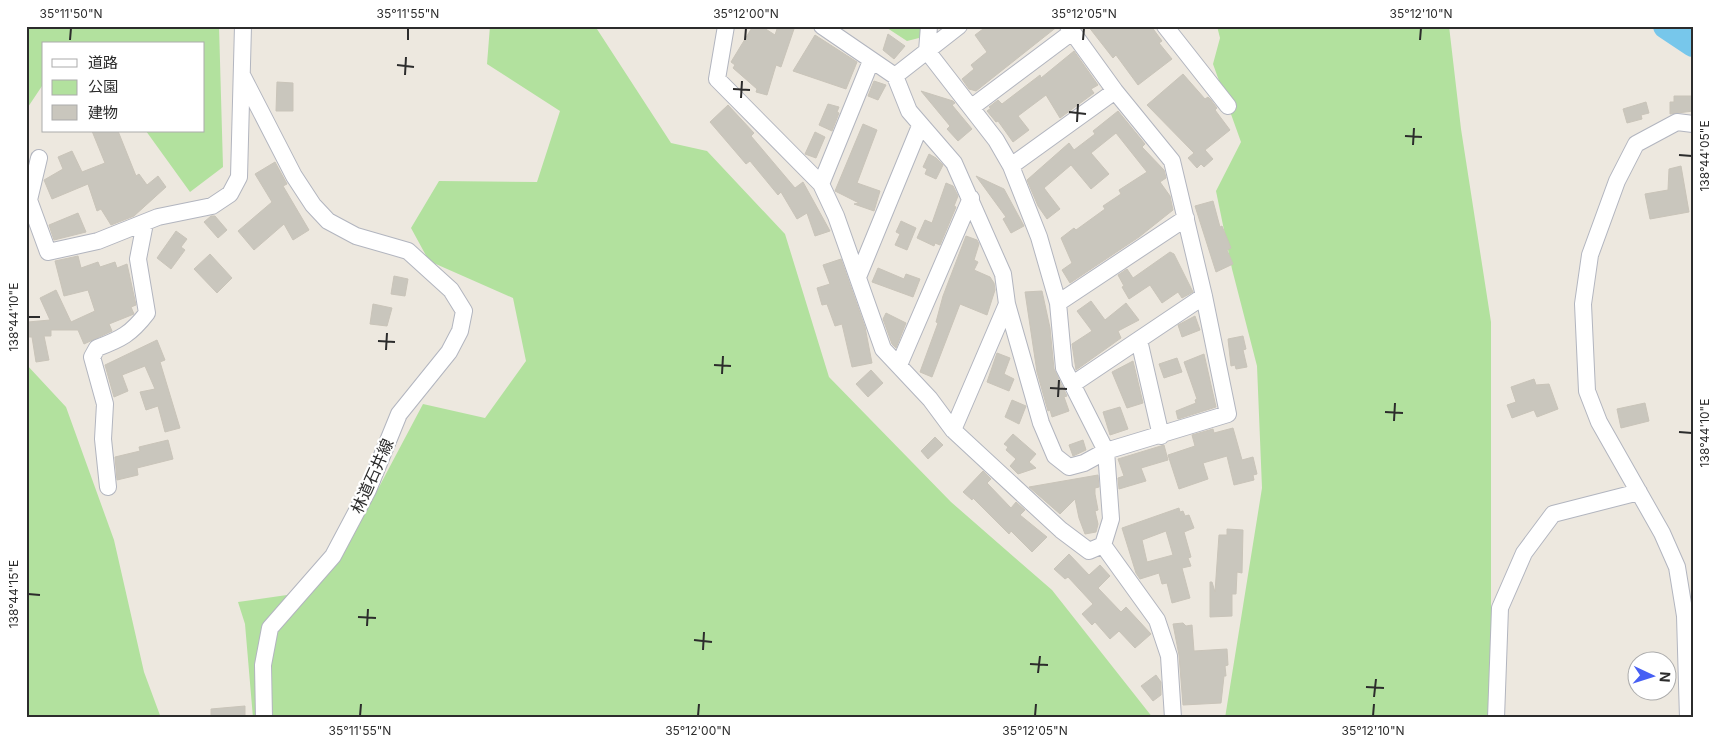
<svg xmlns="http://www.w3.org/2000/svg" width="1719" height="744" viewBox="0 0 1719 744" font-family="Inter,'Noto Sans JP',sans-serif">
	<rect width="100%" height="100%" fill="#ede8df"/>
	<path fill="#b2e19e" d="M26 26H219L223 167 190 192 146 131H204V44H44V83L26 110Z
		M490 26H595L671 143 707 151 785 234 829 377 951 502 1052 590 1153 718H253L245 624 238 602 287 595 343 555 423 404 485 418 526 361 513 298 429 261 411 228 439 181 537 182 560 111 487 64Z
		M884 26H920L923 37 907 41Z
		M1217 26H1449L1461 129 1491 322V665L1500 718H1225L1262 488 1257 366 1232 269 1216 191 1241 142 1213 64 1220 38Z
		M26 364 66 407 114 540 144 672 161 718H26Z"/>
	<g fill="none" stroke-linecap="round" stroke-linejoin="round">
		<path stroke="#77c7eb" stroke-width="26" d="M1666 26 1693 44"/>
	</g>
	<path fill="#c9c6bd" stroke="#c9c4b9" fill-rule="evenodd" d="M753 26H761L775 35 778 26H795L781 67 776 65 767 95 756 92 757 89 733 68 735 65 731 62Z
		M987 26H1058L976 91 969 89 962 79 974 69 971 65 987 52 975 35Z
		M1088 26H1151L1162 41 1159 43 1172 59 1138 85 1116 55 1113 58Z
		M888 34 905 46 894 59 883 50Z
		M815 35 857 62 846 89 793 71Z
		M1074 51 1098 85 1091 89 1094 93 1060 118 1046 95 1018 116 1029 130 1013 142 998 121 996 122 987 111 991 108 989 107 998 100 1002 104 1040 75 1041 78Z
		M1183 74 1205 99 1208 97 1211 100 1217 108 1215 110 1230 130 1205 150 1213 159 1204 167 1201 164 1197 168 1188 158 1194 153 1147 105Z
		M874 81 886 85 878 100 868 96Z
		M277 82 293 83V111H276Z
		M921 91 953 101 955 103 952 105 972 129 958 141 947 129 950 126Z
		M1674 96H1693V111L1670 114V102H1674Z
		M1646 102 1649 113 1641 115 1642 119 1627 123 1623 109Z
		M828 104 839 107 837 112 839 113 832 131 819 125Z
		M728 105 754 133 751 136 795 188 803 182 830 231 815 236 807 213 797 219 781 192 778 195 750 161 746 164 710 122Z
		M1118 111 1145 144 1142 147 1164 170 1166 178 1160 182 1170 196 1173 210 1139 237 1070 283 1062 270 1072 263 1061 238 1074 228 1076 230 1105 209 1103 206 1121 194 1119 190 1147 172 1116 133 1091 153 1109 174 1091 189 1071 165 1044 188 1060 209 1047 219 1038 206 1027 180 1069 143 1074 150 1095 134 1093 131Z
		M863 124 877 130 857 183 880 191 874 211 854 204 859 203 835 191Z
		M92 131H118L136 176 139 174 147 185 158 176 166 187 134 216 111 225 101 209 97 211 88 184 52 199 44 180 63 169 58 157 72 151 82 172 105 163Z
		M815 132 825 137 816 158 805 154Z
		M929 154 936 158 943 165 936 179 925 174 927 169 923 167Z
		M275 162 287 184 283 186 309 230 293 240 284 224 254 250 238 231 272 202 255 174Z
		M1681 166 1689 212 1650 219 1645 194 1668 190 1669 169Z
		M976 176 1004 189 1024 226 1011 233 1003 219 1006 217Z
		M946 183 953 186 958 196 954 206 956 207 940 245 935 243 934 246 917 238 925 220 932 223Z
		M1213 201 1220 227 1222 226 1231 248 1227 250 1233 264 1216 272 1195 206Z
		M78 213 86 232 54 240 49 225Z
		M211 216H215L227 230 218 238 204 222Z
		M901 221 916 228 907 250 895 245 900 234 896 232Z
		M176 231 187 239 181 247 185 250 171 269 157 258Z
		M966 236 977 240 979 244 974 260 978 262 974 270 990 277 994 283 995 290 987 315 960 304 932 377 920 372 938 323 936 322 943 296Z
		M1170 252 1174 254 1193 292 1182 298 1178 292 1162 303 1150 285 1129 299 1122 287 1124 286 1118 275 1127 269 1133 278Z
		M210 254 232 278 217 293 194 269Z
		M78 256 81 268 98 262 100 267 115 262 117 268 127 264 136 305 131 307 134 314 109 324 112 331 84 344 78 330H51V336H44L49 360 36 362 32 337H29L28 322 50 320 40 298 56 290 71 322 95 311 88 290 64 296 55 261Z
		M841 259 865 327 872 363 852 367 842 324 835 326 827 304 822 305 817 288 830 284 823 265Z
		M878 268 904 279 906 274 920 279 913 297 872 282Z
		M394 276 408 279 405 296 391 294Z
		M1042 291 1050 328 1054 369 1067 396 1064 397 1069 411 1052 417 1050 410 1048 411 1037 372 1025 292Z
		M1091 301 1105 320 1126 303 1139 320 1118 331 1121 338 1076 370 1072 344 1092 331 1077 311Z
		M373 304 392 308 387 326 370 324Z
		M886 313 906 323 896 348 892 344 883 319Z
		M1195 316 1200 330 1182 337 1178 325Z
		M1243 336 1246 349 1243 350 1247 367 1236 369 1235 365 1231 366 1228 339Z
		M157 340 165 360 160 362 180 428 165 432 158 406 146 410 140 392 155 389 145 366 122 375 128 391 114 397 105 365Z
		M997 353 1010 358 1004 374 1014 379 1009 391 987 382Z
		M1204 354 1216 407 1178 419 1176 411 1196 403 1195 400 1197 399 1184 362Z
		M1177 358 1182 372 1164 378 1159 364Z
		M1133 361 1143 403 1127 408 1112 372Z
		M871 370 883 383 868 397 856 384Z
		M1534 379 1536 385 1549 384 1558 409 1537 417 1534 410 1512 418 1507 405 1516 402 1511 387Z
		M1012 400 1026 406 1019 424 1005 417Z
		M1645 403 1649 421 1621 428 1617 409Z
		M1120 407 1128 429 1110 435 1103 412Z
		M1233 428 1242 460 1253 457 1257 474 1253 475 1254 480 1234 485 1227 456 1203 463 1208 479 1179 489 1168 455 1195 446 1192 435 1213 429 1214 433Z
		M1013 434 1036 454 1029 462 1036 468 1018 474 1010 466 1016 459 1006 450 1008 447 1004 444Z
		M935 437 943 445 928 459 921 451Z
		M168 440 173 459 137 468 138 475 117 480 115 457 140 451 139 447Z
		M1083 440 1086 450 1073 456 1069 445Z
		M1164 445 1168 460 1141 468 1146 481 1119 489 1118 478 1124 476 1118 459Z
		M983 471 991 479 987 483 1011 508 1016 502 1025 510 1020 515 1047 537 1032 552 1011 531 1009 534 973 498 972 500 963 492Z
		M1098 475 1099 487 1095 488V494L1098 510 1095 511 1098 524 1096 532 1085 534 1079 518 1075 499 1060 514 1029 487Z
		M1179 508 1180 512 1183 511 1185 516 1189 515 1194 528 1184 532 1191 557 1188 558 1191 566 1182 568 1190 598 1172 603 1167 583 1162 584 1159 573 1140 579 1136 573 1122 528ZM1166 531 1173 555 1147 562 1142 540Z
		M1227 529 1243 530 1242 573 1237 572 1236 594H1232V616L1210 617V582H1212L1215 592 1219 535H1227Z
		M1069 554 1089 575 1100 565 1110 576 1098 588 1121 612 1126 607 1151 634 1135 648 1119 631 1110 639 1095 622 1092 625 1082 614 1093 604 1068 577 1065 579 1054 569Z
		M1183 623 1186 626 1192 625 1194 651 1227 649 1228 665 1225 666 1226 676H1224L1221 703 1183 705 1179 655 1173 624Z
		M1156 675 1161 682V695L1153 701 1141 686Z
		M245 706V718H211V709Z"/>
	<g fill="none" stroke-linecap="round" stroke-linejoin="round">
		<g stroke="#b2b5bf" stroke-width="18">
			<path id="minor" d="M726 26 717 79 821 184 836 216 883 349 930 399 953 430 1061 530 1089 551 1103 545
				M822 26 895 76 909 111 954 163 1003 274 1007 304 1041 423 1055 456 1069 467 1084 463 1106 451 1228 414 1204 296 1172 161 1115 91 1068 26
				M929 26 927 51 996 140 1011 166 1039 237 1058 303 1064 368 1106 451 1111 519 1103 545
				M1165 26 1228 106
				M242 75 294 176 313 205 328 221 356 236 408 251 451 290 464 311 460 331 449 352 399 414 368 490 333 556 270 628 263 665 264 718
				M895 76 959 26
				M972 107 1072 32
				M39 158 29 200 48 252 98 241 158 217 212 206 230 194 239 177 243 26
				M1011 166 1115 91
				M821 184 871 61
				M858 277 920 126
				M1058 303 1186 218
				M1139 340 1161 436
				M899 365 971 198
				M1073 384 1204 296
				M953 430 1007 304
				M108 487 103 439 105 404 92 357 97 348C121 339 131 334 147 313L138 259 145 223
				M1103 545 1157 620 1169 656 1173 718
				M1496 718 1500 608 1524 553 1553 514 1639 492
				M1688 718 1685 616 1677 567 1662 533 1599 422 1587 391 1583 304 1590 255 1617 181 1636 144 1677 122 1693 124"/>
		</g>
		<use href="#minor" stroke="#fff" stroke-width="16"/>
	</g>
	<path fill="none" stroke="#2c2c2c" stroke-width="2" d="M70 40 71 28M408 40V28M745 40 746 28M1083 40 1084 28M1420 40 1421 28M397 65 414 67M405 75 406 57M733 89 750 90M741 98 742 81M1069 112 1086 114M1077 122 1078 104M1405 136 1422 137M1413 145 1414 128M1679 155 1692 156M28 317H40M378 341 395 342M386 350 387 333M714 365 731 366M722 374 723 356M1050 388 1067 389M1058 397 1059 380M1385 412 1403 413M1394 421 1395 403M1679 432 1692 433M28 594 40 595M358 617 376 618M367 626 368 609M694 640 712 642M703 650 704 632M1030 664 1048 665M1038 673 1040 656M1366 687 1384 688M1374 697 1376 679M360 716 361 704M698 716 699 704M1035 716 1036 704M1373 716 1374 704"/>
	<g text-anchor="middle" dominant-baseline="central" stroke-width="4.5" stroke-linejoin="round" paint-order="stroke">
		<g font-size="16" fill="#2c2c2c" stroke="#fff">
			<text transform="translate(372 476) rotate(-66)">林道石井線</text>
		</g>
	</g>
	<rect width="1719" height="744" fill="none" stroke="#ffffff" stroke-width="55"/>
	<rect x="42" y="42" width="162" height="90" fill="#ffffff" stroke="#ababab"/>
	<rect x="52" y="59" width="25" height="8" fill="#ffffff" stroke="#ababab"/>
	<text x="88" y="68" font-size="15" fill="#2c2c2c">道路</text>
	<rect x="52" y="80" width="25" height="15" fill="#b2e19e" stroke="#ababab"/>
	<text x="88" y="92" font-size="15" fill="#2c2c2c">公園</text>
	<rect x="52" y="105" width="25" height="15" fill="#c9c6bd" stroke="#ababab"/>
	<text x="88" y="118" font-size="15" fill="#2c2c2c">建物</text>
	<g transform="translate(1652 676) rotate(94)"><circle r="24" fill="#ffffff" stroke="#ababab"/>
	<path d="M0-4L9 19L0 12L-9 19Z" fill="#465ff4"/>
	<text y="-8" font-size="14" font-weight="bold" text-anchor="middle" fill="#2c2c2c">N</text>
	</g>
	<rect x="28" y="28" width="1664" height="688" fill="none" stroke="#2c2c2c" stroke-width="2"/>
	<g font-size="12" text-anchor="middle" fill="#2c2c2c">
		<text x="71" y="18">35°11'50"N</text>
		<text x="408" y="18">35°11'55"N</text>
		<text x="746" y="18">35°12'00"N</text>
		<text x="1084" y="18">35°12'05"N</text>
		<text x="1421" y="18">35°12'10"N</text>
		<text transform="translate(1705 156) rotate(-90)" y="4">138°44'05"E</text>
		<text transform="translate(14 317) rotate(-90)" y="4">138°44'10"E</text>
		<text transform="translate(1705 433) rotate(-90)" y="4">138°44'10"E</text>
		<text transform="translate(14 594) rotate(-90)" y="4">138°44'15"E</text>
		<text x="360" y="735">35°11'55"N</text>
		<text x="698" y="735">35°12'00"N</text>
		<text x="1035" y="735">35°12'05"N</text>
		<text x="1373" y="735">35°12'10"N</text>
	</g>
</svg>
